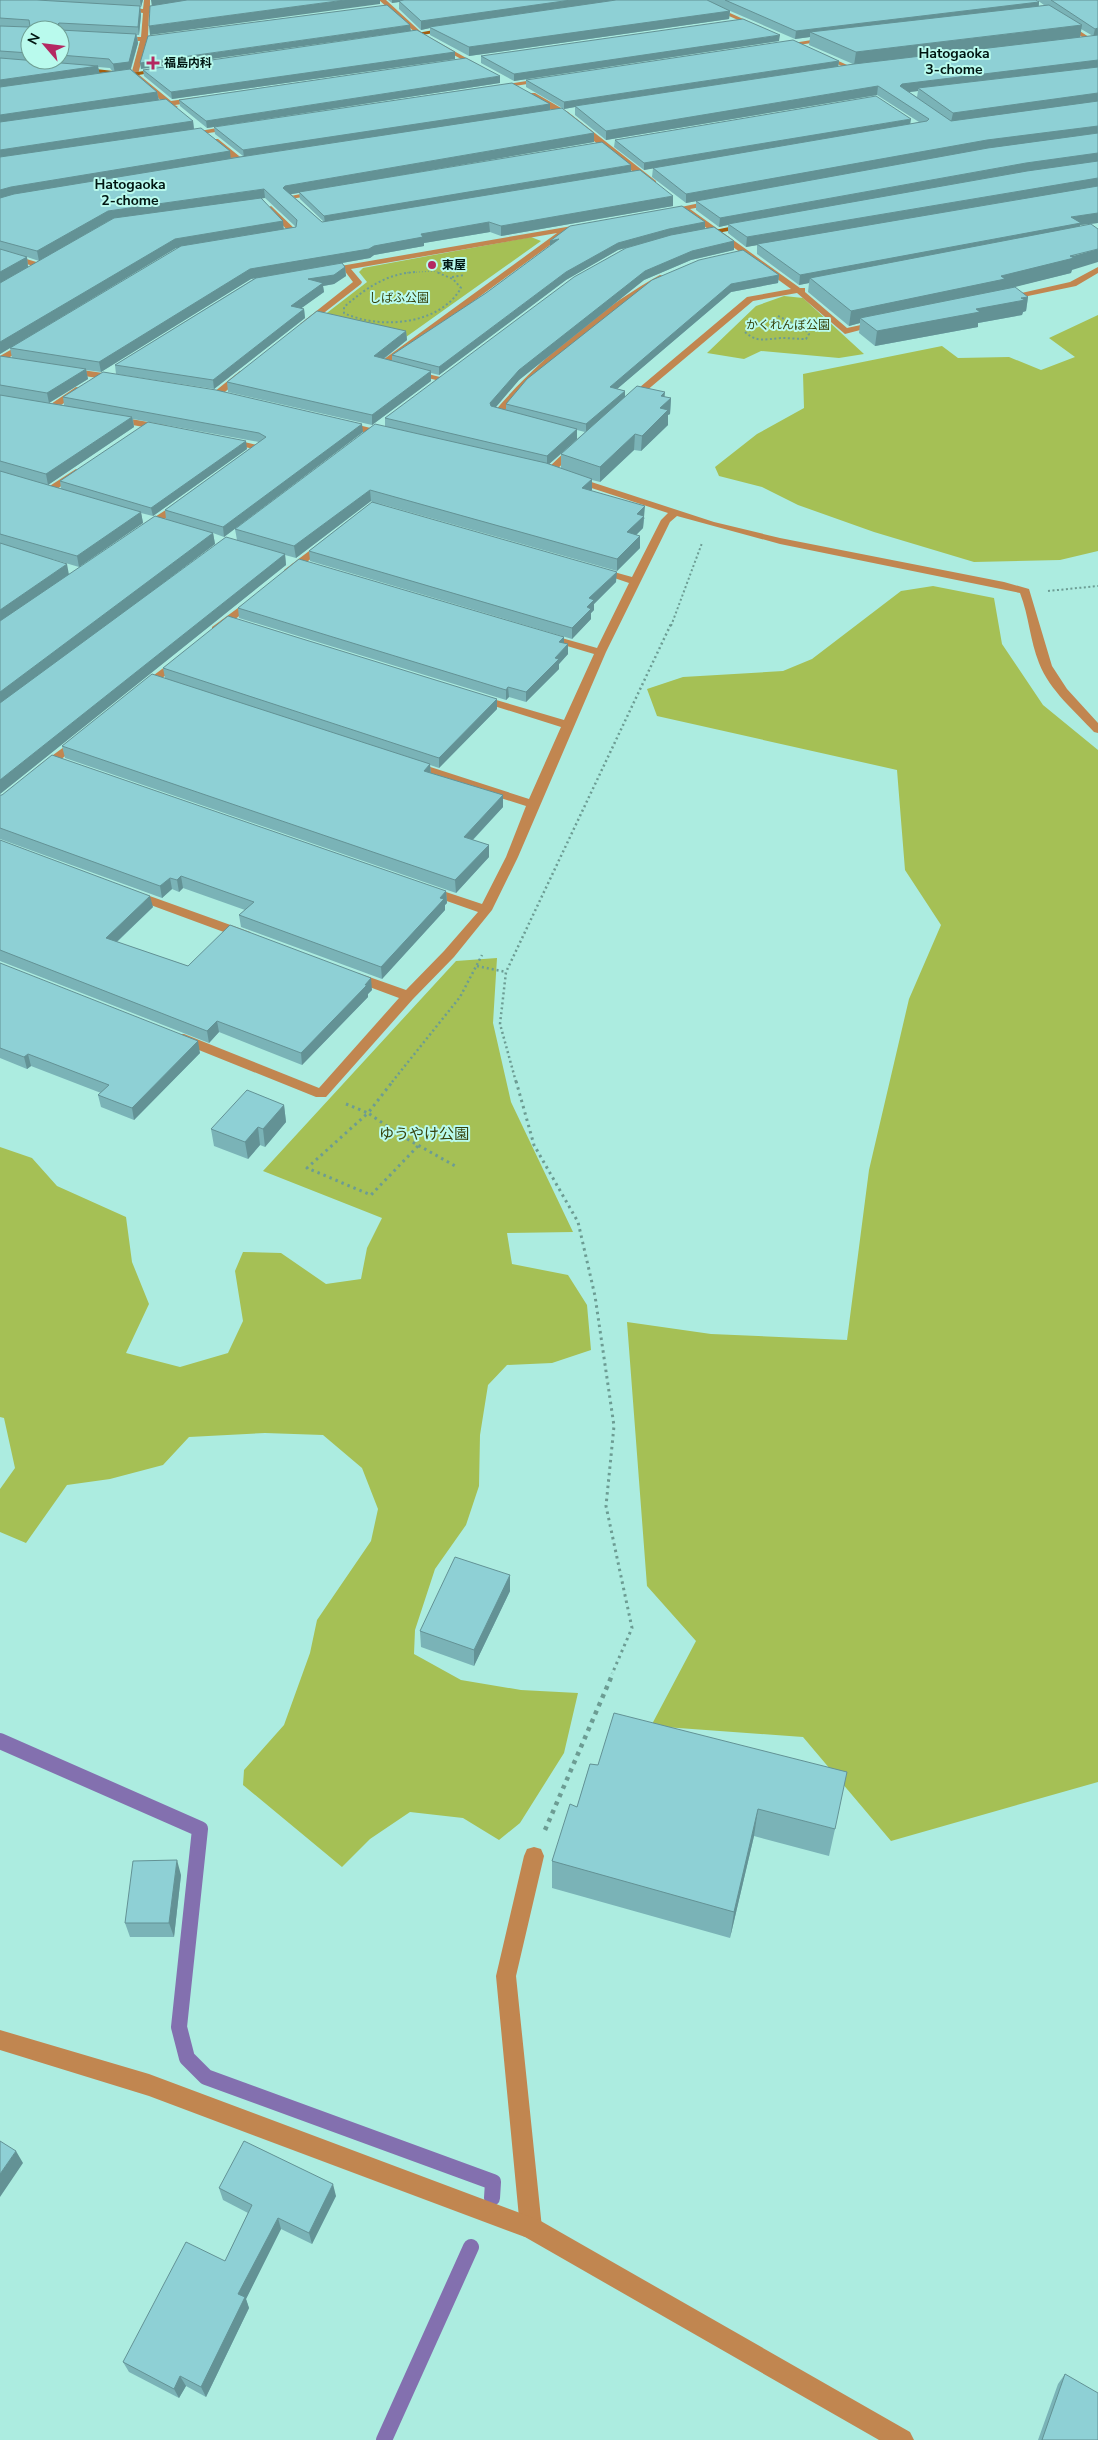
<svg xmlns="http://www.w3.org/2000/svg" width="1098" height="2440" viewBox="0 0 1098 2440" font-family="'Nunito Sans','Noto Sans JP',sans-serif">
	<rect width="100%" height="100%" fill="#acece0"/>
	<path fill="#a5c055" d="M531 237 541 241 406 337 319 319 367 282 359 272 363 268Z
		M784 296 803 298 864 354 839 358 761 351 744 359 707 353 756 306Z
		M1098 315V551L1060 560 974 562 874 532 798 505 762 487 719 476 715 467 757 434 804 408 803 374 942 346 958 358 1009 357 1041 370 1075 357 1049 338Z
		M933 586 994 598 1002 644 1043 705 1098 750V1782L891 1841 803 1737 651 1726 696 1641 647 1586 627 1322 711 1334 847 1340 869 1170 909 999 941 925 905 870 897 770 657 716 647 689 683 677 783 671 812 659 901 591Z
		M497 958 493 1023 511 1102 573 1232 507 1233 512 1264 568 1275 587 1305 591 1350 552 1363 507 1365 488 1385 480 1435 479 1486 466 1525 435 1569 415 1630 414 1654 461 1680 521 1690 578 1693 564 1753 520 1823 499 1840 463 1818 410 1812 370 1839 342 1867 243 1785 244 1770 284 1725 310 1653 317 1620 371 1541 378 1509 362 1468 323 1435 265 1433 189 1437 163 1465 110 1479 67 1485 26 1543 0 1532V1489L15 1468 4 1418 0 1417V1147L32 1158 57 1186 126 1217 132 1262 149 1304 126 1353 180 1367 228 1353 243 1321 235 1271 243 1252 281 1253 326 1284 361 1279 367 1248 382 1218 263 1171 456 961Z"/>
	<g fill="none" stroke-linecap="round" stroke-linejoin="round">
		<path stroke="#8370af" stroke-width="16" d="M0 1741 200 1829 179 2027 187 2058 206 2077 493 2182 492 2198
			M384 2440 471 2247"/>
		<path stroke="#6c9c93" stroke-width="1" stroke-dasharray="1 2" stroke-linecap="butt" d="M404 273 434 271 441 273"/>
		<path stroke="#6c9c93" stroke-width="2" stroke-dasharray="2 2.5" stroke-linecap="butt" d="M415 272C386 274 366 288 344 307V313C380 330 440 325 461 288L453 279 436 272
			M452 277 465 275
			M778 316 808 331
			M745 332C757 343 766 339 781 338 789 338 798 339 806 339L809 334 806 331
			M1048 591 1098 586
			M671 626 702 543"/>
		<path stroke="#6c9c93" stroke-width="2.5" stroke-dasharray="2 3" stroke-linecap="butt" d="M477 966 506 972
			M392 1082 460 997 482 955
			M516 1082 500 1024 506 972 671 624"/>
		<path stroke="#6c9c93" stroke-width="3" stroke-dasharray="2.5 4" stroke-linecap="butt" d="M516 1081 534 1145 578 1222 595 1296 614 1426 606 1506 632 1628 612 1674
			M346 1104 368 1113 393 1081
			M418 1146 371 1195 307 1168 368 1113 400 1135 457 1167"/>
		<path stroke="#6c9c93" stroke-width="4.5" stroke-dasharray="4 5" stroke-linecap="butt" d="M545 1830 613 1673"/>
		<path fill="#c18650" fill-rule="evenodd" d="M534 1847 541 1849 544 1856 516 1976 542 2228 539 2236 531 2239 523 2236 520 2228 496 1976 524 1856 527 1849Z"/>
		<path fill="#c18650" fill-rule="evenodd" d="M144 0H150V9L170 6 173 8 149 13 148 36 166 34 169 36 147 41 138 74 171 101 198 97H201V101L175 105 178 107 174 109C163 105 154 110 147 106L163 102 131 75 140 41H117L114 39 117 37H141L143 13 117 9 120 7 143 9Z
			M379 0H386L422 33 484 68 479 69 418 35Z
			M693 0H701L761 27 756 28Z
			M1064 21 1066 22 1095 41 1090 42 1062 24Z
			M830 37 832 40 778 48 775 46Z
			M819 54H823L856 69 851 70 819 56Z
			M545 78 547 81 494 89 490 87Z
			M529 93H535L568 112 656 181V185H650L562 116 529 97Z
			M234 125H237V129L187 136 183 134Z
			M212 139H218L244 160V164H238L212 143Z
			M320 190H323V194L290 199 286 197Z
			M714 200H717V204L690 209 800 288H805V292L847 328 879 321 883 324 845 334 797 293 753 301 633 402H627V398L747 297 791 289 686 213V210L666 213 662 211Z
			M271 206 297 231V235L277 237V233L288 231 267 208Z
			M584 224H587V228L569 231 388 364 444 378V382L376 365 557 233 351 269 362 282 361 284 307 326 300 324 353 282 344 270 323 273V269Z
			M0 251 43 264 44 266 40 268 0 256Z
			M1098 267V273L1076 286 1004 301 1000 298 1070 282Z
			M660 275 667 277 635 296 579 341 526 385 503 413 512 415V419L494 416V412C536 362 602 307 660 275Z
			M26 341 33 343 0 363V356Z
			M68 368 117 375 122 378 117 381 65 373 63 371Z
			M240 371 248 373 220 396H214V392Z
			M76 387 84 389 54 410H48V406Z
			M114 416 165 425 170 428 165 431 111 421V417Z
			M342 421 391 433 393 435 388 438 339 426V422Z
			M227 438 265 447 260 450 224 443 222 441Z
			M572 445 580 447 553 473H547V469Z
			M76 469 81 472 79 474 51 493H45V489Z
			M573 476 714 522 780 538 1004 582 1029 589 1052 666 1067 689 1098 723V733L1094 732C1075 711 1050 691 1039 663 1030 641 1029 616 1020 593L780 544 677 516 670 522 606 652 518 857 492 910 454 957 413 999 326 1097H316L174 1040 172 1037 174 1034H184L319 1088 399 998 348 979 346 976 348 973H358L406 990 444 951 478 912 424 893 422 890 428 886 482 904 506 857 526 806 407 768 405 765 411 761 415 762 529 799 561 727 475 700 473 698 479 695 564 720 594 654 540 638 539 636 544 633 597 648 629 583 591 570 596 567 632 577 661 520 668 513 570 481 568 479Z
			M181 500 186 503 185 505 146 532H138V528Z
			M325 539 330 542 329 544 292 574H284V570Z
			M253 597 258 600 257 602 220 631H212V627Z
			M178 657 182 658V662L146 691H138V687Z
			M79 736 83 737V741L46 772H38L36 769 38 766Z
			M133 890 250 932 252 935 250 938H240L129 897 127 894Z
			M0 2030 149 2074 539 2220 910 2432 914 2440H879L525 2237 149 2096 0 2050Z"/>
		<path fill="#a35e0e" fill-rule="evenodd" d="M450 27 452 30 404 38 401 36Z
			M78 67 131 73 163 68 166 70 117 79 114 77 117 75 76 70Z
			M748 223H751V227L700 236 696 234Z"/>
	</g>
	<path fill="#7ab3b7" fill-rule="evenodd" d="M0 0H143L141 7H140L141 15 139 35H137L138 43 131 69 157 92 159 100 193 121 194 129 230 158 243 156 215 134 214 127 550 110 594 142 388 177 631 171 673 206 501 236 490 232 424 243V246L374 255 370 258 342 263 345 267 346 276 334 284 323 286 324 292 301 308 304 309 305 318 214 389 116 374 115 365 255 278 251 279 101 372 86 370 88 379 49 403 64 405 63 397 363 432 224 537 213 533 215 544 163 583 237 540 235 529 385 427V418L638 245 618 250 566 280 439 375 431 373V381L372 425 228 392 227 382 406 331 407 340 384 359 392 361V355L486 293 550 246 705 222V229L734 250 691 260 644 280 519 380 495 407 506 410V404L652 280 779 275 778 283 731 292 617 389 625 391V397H665L671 398 670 414 668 415V425L641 451 634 450 600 482 592 480V490L591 491 645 518 644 519 643 528 636 535 640 548 617 571 374 502 616 582 594 604V610L591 613V619L572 639 310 561 309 551 372 502 371 501 296 558 285 555 286 565 0 794V356L12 358 10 348 178 248H176L0 354ZM30 30H60V60H30ZM98 67 110 68 113 72 99 73ZM299 193 300 199 324 222H322L291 194ZM262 198H265L296 227 284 229ZM110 220H111L52 253ZM27 257 39 261 28 267ZM133 419 259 442 165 510 166 519 69 574 52 559 79 567 143 523 141 513 153 516 247 449 60 481 61 489 48 485 134 427ZM577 430 585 432 577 439ZM561 454V468L549 464Z
		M388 0H1036L1039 2V6L1044 5 1037 0H1098V223L1080 225 1071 273 1013 287 1028 297 1026 311 1023 312 1022 315 978 323V327L875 346 859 333 860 323 849 326 808 292 809 283 799 285 757 254V245L746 247 728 233V225L719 227 696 210V201L686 203 652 177 653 168 644 170 614 147 615 140 910 124 919 122 877 95 606 140 575 115V107L564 109 526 87V80L839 61 838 67 853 64 809 45 810 37 795 39 728 10 730 11 729 19 469 56 430 35V28L421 30 399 9V2L392 3ZM1081 29 1093 36 1040 43ZM918 91 917 97 909 92Z
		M779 41 514 81 481 63V56Z
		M455 52V59L172 99 144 76 143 70Z
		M500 83 207 128 180 106 179 100Z
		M238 608 564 637V643L568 644V654L559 664V669L526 702 509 697 506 700 239 618Z
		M163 668 497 699V709L439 768 430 765 431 773 503 795V807L473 840 489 845V857L456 893 65 758 62 746 165 678Z
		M0 795 446 891 447 903 445 905V910L382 979 241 927 239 915 245 910 183 888 179 892 172 889 162 898 0 839Z
		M0 840 153 907 117 942 188 966 372 990 368 994V997L302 1065 219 1032 209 1043 0 961Z
		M0 963 200 1053 134 1120 101 1107 98 1095 101 1093 31 1066 27 1069 0 1058Z
		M284 1105 286 1122 265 1147 260 1145 248 1159 214 1146 211 1129Z
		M510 1575V1591L474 1666 421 1647 420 1631Z
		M590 1764 835 1829 829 1856 754 1836 730 1938 552 1888V1861L577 1807Z
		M181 1875 174 1937H130L125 1923Z
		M219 2188 336 2196 312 2244 281 2229 246 2299 249 2308 206 2397 186 2386 179 2398 129 2372 123 2362 225 2261 248 2213 223 2200Z
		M1065 2374 1098 2440H1038L1058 2384Z"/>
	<path fill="#639295" d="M140 0H143L141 7Z
		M151 0H204L152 7Z
		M345 0H380V4L150 35 149 26Z
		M392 0H427L399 1V2L392 3Z
		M571 0H630L429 27 430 28 421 30V21Z
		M1039 2 1038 11 810 32V37L795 39 796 31Z
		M140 6 141 15 139 35 138 27Z
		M730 11 729 19 469 56V47Z
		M59 23 60 30H58L57 25Z
		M410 25 411 31 141 69 140 63Z
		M1082 25 1080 38 854 65 856 52Z
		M1098 28V37H1093L1095 29Z
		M136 34 138 43 130 71 115 73 113 64Z
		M780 35 779 41 514 81V74Z
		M455 52V59L172 99 171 92Z
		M1098 60V68L918 88V91L901 93 900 86 902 84Z
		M839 61 838 67 575 106V107L564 109V102Z
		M98 66 100 75 0 89V80Z
		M500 76V83L207 128 206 121Z
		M878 86 877 95 606 140V131Z
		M157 92 159 101 0 124V115Z
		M1098 93V102L951 122 953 113Z
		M550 104V111L244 157 243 150Z
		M911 119 910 126 644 170V163Z
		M193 121 194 130 0 159V150Z
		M1098 126V135L986 149 686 203V194L987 140Z
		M594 133V142L286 195 283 188 285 186Z
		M230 151 231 160 0 200V190L11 187Z
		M1098 153V162L728 224V225L719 227 720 218 1026 163Z
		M631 165V172L325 223 324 216Z
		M1098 178V187L746 247 747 237Z
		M264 189 265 198 110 220 39 261 37 251 108 211Z
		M673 196V206L501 236V226Z
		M1098 213V223L1080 225 1079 233 810 278 809 283 799 285 800 275 1071 217Z
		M283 221 284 231 176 248 0 354V342L175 239Z
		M489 222 490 232 424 243V246L374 255 370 258 251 279 101 372 99 362 250 269 374 246 421 234Z
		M705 222V230L669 236 618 250 566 280 439 375V367L566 272 618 243 669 229Z
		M559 239 550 248V241Z
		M734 241V250L691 260 644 280 519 380 491 413 490 403 519 370 645 271 692 251Z
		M1098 249V262L1072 270 1071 273 1003 290 860 318V323L849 326 851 311 1001 276Z
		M27 257 28 267 0 283V272Z
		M345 267 346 276 334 284 323 286 324 292 292 315 291 306 308 279Z
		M779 275 778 283 731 292 610 395V387L731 284Z
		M1028 297 1026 311 1023 312 1022 315 978 323V327L875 346 877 331Z
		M304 309 305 318 214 389 213 380Z
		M406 331 407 340 374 366V356Z
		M86 369 88 379 49 403 47 393Z
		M431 371V381L372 425V415Z
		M625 391V398L586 432V424Z
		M665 392 664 404 671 398 670 414 668 415V425L641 451 642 436 661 396Z
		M132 417 134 427 48 485 46 474Z
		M362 424 363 432 224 537 223 527Z
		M577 429V439L547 466V456Z
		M635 434 634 450 600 482V467Z
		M246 441 247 449 153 516 151 508Z
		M592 479V490L582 500V488Z
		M370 490 371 501 296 558 294 546Z
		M645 506 643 528 627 544V532L637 514Z
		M141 512 143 523 79 567 77 556Z
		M213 533 215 544 0 706V692Z
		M640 536V548L617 571V559Z
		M285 554 286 565 0 794V780Z
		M67 564 69 575 0 623V610Z
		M617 572 616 582 594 604V610L591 613V619L572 639V628L587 607 589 598Z
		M564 637V647L559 642Z
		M568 644V654L559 664V669L526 702V692L555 658Z
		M508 687 509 697 506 700V690Z
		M497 699V709L439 768V758Z
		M430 764 431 777 424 771Z
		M503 795V807L464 849V837Z
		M489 845V857L456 893 455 880Z
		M181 876 183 888 179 892 177 880Z
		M170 878 172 889 162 898 160 886Z
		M446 891 447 903 445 905V910L382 979 381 967Z
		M150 896 153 907 109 949 106 938Z
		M371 978 372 990 368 994V997L302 1065 301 1053Z
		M217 1021 219 1032 209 1043 207 1031Z
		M198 1041 200 1053 134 1120 132 1108Z
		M28 1054 31 1066 27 1069 24 1057Z
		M284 1105 286 1122 265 1147 263 1129Z
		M258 1127 260 1145 248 1159 245 1142Z
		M510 1575V1591L474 1666V1650Z
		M758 1809 754 1836 730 1938 734 1912Z
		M177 1860 181 1875 174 1937 169 1923Z
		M16 2151 23 2163 0 2197V2174Z
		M333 2184 336 2196 312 2244 309 2233Z
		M278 2218 281 2229 246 2299 249 2308 206 2397 201 2387 238 2294Z
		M180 2376 186 2386 179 2398 174 2389Z"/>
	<path fill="#8ed0d5" stroke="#639295" d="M0 0H37L140 6 138 27 59 23 57 25 58 30H30V53L0 51V26L28 27 30 26 29 20 0 18Z
		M187 0H345L149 26 150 6Z
		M404 0H571L421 21 399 1Z
		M616 0H707L730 11 469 47 429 27Z
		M725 0H1036L1039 2 796 31Z
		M1051 0H1098V28L1095 29Z
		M387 5 410 25 140 63 148 36Z
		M1049 5 1082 25 856 52 810 32Z
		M743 19 780 35 514 74 481 56Z
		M60 30 136 34 129 62 113 64 109 59 60 55Z
		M417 30 455 52 171 92 143 70Z
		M1098 35V60L902 84 900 86 951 121 1098 101V126L987 140 686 194 653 168 927 121 929 119 878 86 606 131 575 106 854 64Z
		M793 40 839 61 564 102 526 80Z
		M0 58 98 66 0 80Z
		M466 58 500 76 206 121 179 100Z
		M1098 67V93L953 113 918 88Z
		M130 69 157 92 0 115V87Z
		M512 83 550 104 243 150 214 127Z
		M876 96 911 119 644 163 615 140Z
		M166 99 193 121 0 150V122Z
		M562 108 594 133 285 186 283 188 322 222 640 170 673 196 501 226 489 222 421 234 423 237 374 246 369 249 250 269 99 362 10 348 181 246 296 227 297 220 264 189 108 211 37 251 0 241V198L14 194 240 157Z
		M201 128 230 151 11 187 0 190V157Z
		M1098 133V153L1026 163 720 218 696 201 988 148Z
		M602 142 631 165 324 216 299 192Z
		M1098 161V178L747 237 728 224 1027 171Z
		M1098 186V213L1071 217 1081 223 800 275 757 244Z
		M261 198 283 221 175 239 0 342V283L114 218Z
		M682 206 705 222 669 229 618 243 566 272 439 367 392 355 486 293 559 239 550 241 570 226Z
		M1091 224 1098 229V249L1070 256 1074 258 1001 276 1005 279 851 311 810 278Z
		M714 227 734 241 692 251 645 271 519 370 490 403 491 406 577 429 547 456 385 418 574 277 626 248 671 235Z
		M0 249 27 257 0 272Z
		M743 250 779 275 731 284 610 387 625 391 586 424 506 404 527 379 652 280 699 260Z
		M342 263 345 267 334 275 308 279 323 283 291 306 304 309 213 380 115 365 256 278Z
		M1015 287 1028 297 1021 298 1025 300 976 309 980 312 877 331 860 318Z
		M317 311 406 331 374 356 431 371 372 415 227 382Z
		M0 356 86 369 47 393 0 385Z
		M103 372 216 390 362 424 223 527 165 510 266 437 259 433 63 397Z
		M637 386 665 392 661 396 671 398 660 408 668 410 642 436 635 434 600 467 561 454Z
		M0 395 132 417 46 474 0 461Z
		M148 422 246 441 151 508 60 481Z
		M375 424 546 463 592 479 582 488 645 506 637 514 644 516 627 532 640 536 617 559 370 490 294 546 235 529Z
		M0 471 141 512 77 556 0 534Z
		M372 502 617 572 589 598 594 600 587 607 591 609 572 628 309 551Z
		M155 516 213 533 0 692V621Z
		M226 537 285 554 0 780V703Z
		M0 543 67 564 0 610Z
		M299 559 564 637 559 642 568 644 555 658 559 659 526 692 508 687 506 690 238 608Z
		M228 616 497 699 439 758 163 668Z
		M152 674 430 764 424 771 503 795 464 837 489 845 455 880 62 746Z
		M52 755 446 891 440 898 444 899 381 967 239 915 254 902 181 876 177 880 170 878 160 886 0 828V795H2Z
		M0 840 150 896 106 938 188 966 230 925 371 978 365 985H367L301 1053 217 1021 207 1031 0 950Z
		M0 963 198 1041 132 1108 98 1095 109 1085 28 1054 24 1057 0 1048Z
		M247 1090 284 1105 263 1129 258 1127 245 1142 211 1129Z
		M455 1557 510 1575 474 1650 420 1631Z
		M614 1713 847 1772 835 1829 758 1809 734 1912 552 1861 570 1804 577 1807 590 1764 598 1765Z
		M177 1860 169 1923H125L133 1861Z
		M0 2141 16 2151 0 2174Z
		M244 2141 333 2184 309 2233 278 2218 238 2294 245 2297 201 2387 180 2376 174 2389 123 2362 186 2242 225 2261 252 2205 219 2188Z
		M1065 2374 1098 2393V2440H1042Z"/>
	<g fill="#b42861" stroke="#b9faed" stroke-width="2">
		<path d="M150.5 55.5h5v5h5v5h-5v5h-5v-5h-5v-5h5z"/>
		<circle cx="432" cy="265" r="5"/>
	</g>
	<g text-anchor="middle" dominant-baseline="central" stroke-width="4" stroke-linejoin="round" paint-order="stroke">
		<g font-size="12" font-weight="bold" fill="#001612" stroke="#b9faed" text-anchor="start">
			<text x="164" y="63">福島内科</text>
			<text x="442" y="265">東屋</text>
		</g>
		<g font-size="12" fill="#36420b" stroke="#b9faed">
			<text x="399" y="298">しばふ公園</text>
			<text x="788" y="325">かくれんぼ公園</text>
		</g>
		<g font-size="14" font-weight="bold" fill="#001612" stroke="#b9faed">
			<text x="954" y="53">Hatogaoka<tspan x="954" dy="16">3-chome</tspan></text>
			<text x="130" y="184">Hatogaoka<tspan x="130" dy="16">2-chome</tspan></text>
		</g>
		<g font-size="15" fill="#36420b" stroke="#b9faed">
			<text x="424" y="1134">ゆうやけ公園</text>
		</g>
	</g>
	<g transform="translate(45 45) rotate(298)"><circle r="24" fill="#b9faed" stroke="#6f9f95"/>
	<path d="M0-4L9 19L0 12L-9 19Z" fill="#b42861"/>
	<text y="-8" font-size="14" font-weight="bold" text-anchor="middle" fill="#001612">N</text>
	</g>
</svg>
